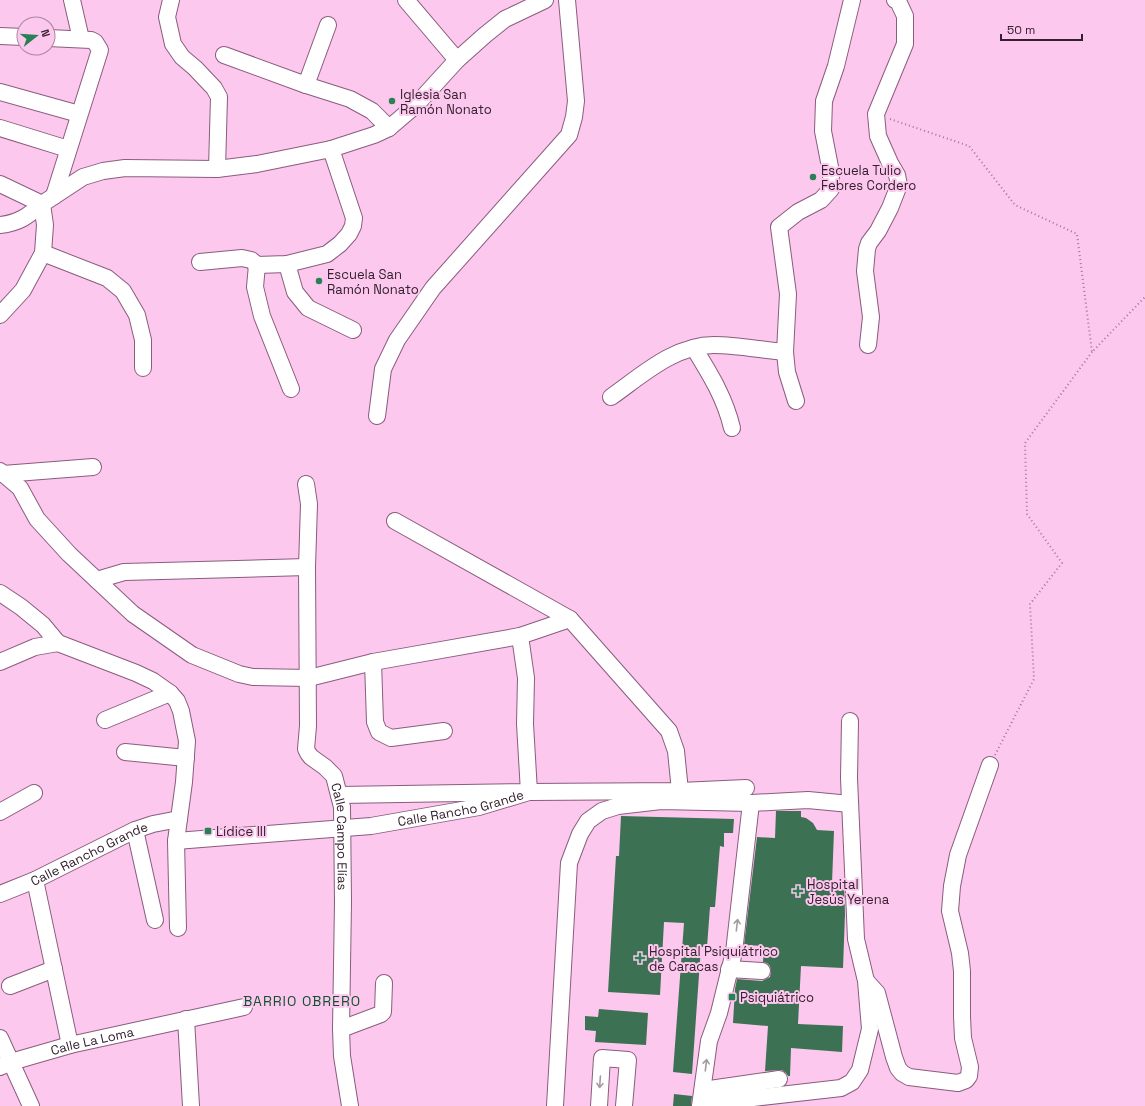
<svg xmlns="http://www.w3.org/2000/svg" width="1145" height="1106" viewBox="0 0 1145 1106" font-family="'Space Grotesk',sans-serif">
	<rect width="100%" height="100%" fill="#fcc8ed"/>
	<path fill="#3c7154" d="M776 811H801V817L806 818 813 823 817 830 834 831 832 883H844L845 914 843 968 801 966 798 1024 843 1026 842 1052 791 1048 790 1076H788L786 1073 782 1070 765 1071 768 1026 733 1023 735 989 737 979 762 981 770 977 771 972 770 966 767 963 763 962 764 946 744 945 757 837 775 838Z
		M621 816 734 819 733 833H724V847L720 846 715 907H710L707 947H701L692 1074 673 1072 684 923 664 922 660 995 608 992 616 856H619Z
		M599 1009 648 1013 646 1045 595 1042 596 1031 585 1030V1016L598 1017Z
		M674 1094 692 1096 691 1106H673Z"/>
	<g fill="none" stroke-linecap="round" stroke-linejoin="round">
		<g stroke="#8a5c7d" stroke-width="18">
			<g id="minor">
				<path d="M72 0 81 39"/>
				<path d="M171 0 167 17 173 44 182 57 195 68 214 88 219 97 217 169"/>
				<path d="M406 0 457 60"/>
				<path d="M0 36 24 37"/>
				<path d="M48 38 91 40 95 42 100 50 54 196"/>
				<path d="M224 55 306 85 350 99 372 111 389 128"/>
				<path d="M306 85 328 25"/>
				<path d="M0 92 79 114"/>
				<path d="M0 128 68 149"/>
				<path d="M0 184 42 204C28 216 19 223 0 225"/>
				<path d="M43 253 107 278 123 291 137 315 143 340V368"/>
				<path d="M200 262 242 258 251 260 257 265 287 264 327 254 340 244 349 234 353 226 354 218 331 149"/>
				<path d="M287 264 295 292 308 308 353 330"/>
				<path d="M257 265 255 287 262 316 291 389"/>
				<path d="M0 315 23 290 43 253 45 225 42 204 83 177 103 171 125 168 217 169 257 164 331 149 374 135 389 128 416 105 457 60 485 35 505 19 545 0"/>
				<path d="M868 345 871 317 865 271 867 249 869 243 878 231 890 208 899 185 897 175 890 163 878 136 876 114 905 44V16L898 1 895 0"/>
				<path d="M694 348C710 374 725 398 732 428"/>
				<path d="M611 397C641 376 674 345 714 345 737 345 761 350 785 352"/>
				<path d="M796 401 787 372 785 352 788 294 779 227 798 212 821 200 831 189V172L823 131 824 101 836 66 852 0"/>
				<path d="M377 416 383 369 397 340 433 288 569 135 574 117 576 101 567 0"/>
				<path d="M0 471 20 488 37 519 69 554 133 614 192 655 239 674 253 677 309 678 373 662 520 636 570 619"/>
				<path d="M3 474 93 467"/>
				<path id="s1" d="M306 484 309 504 307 567 308 726 306 749 308 753 311 757 325 767 334 776 342 807 343 902 341 1029 342 1056 350 1106"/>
				<path d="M395 521 570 619 669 731 676 751 680 791"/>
				<path d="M97 580 124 572 307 567"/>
				<path d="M0 593 21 607 43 625 58 643 136 673 153 681 170 693 177 701 181 711 187 741 184 782 176 841 178 928"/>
				<path d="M0 662 35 647 58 643"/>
				<path d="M373 662 375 722 379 732 391 738 444 731"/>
				<path d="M105 720 170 693"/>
				<path d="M125 752 186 758"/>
				<path d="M339 795 529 792 525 724 526 678 520 636"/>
				<path d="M0 812 34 793"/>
				<path d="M135 830 155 920"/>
				<path id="s2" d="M176 841 371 826 479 807 529 792 680 791 746 788"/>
				<path d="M35 880 70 1045"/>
				<path id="s3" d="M0 894 35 880 135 830 153 824 179 819"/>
				<path d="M729 969 762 971"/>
				<path d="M867 982 877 993 894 1057 898 1068 902 1073 909 1077 958 1083 966 1080 969 1076 970 1067 963 1038 962 1016V971L960 953 950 911 952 886 958 855 990 765"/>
				<path d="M10 986 54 969"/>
				<path d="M186 1019 191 1106"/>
				<path d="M341 1029 381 1014 383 1012 384 983"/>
				<path d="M0 1038 31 1106"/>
				<path id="s4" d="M0 1067 11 1062 70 1045 244 1007"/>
				<path d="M703 1090 779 1079"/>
				<path d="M701 1104 841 1088 852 1082 860 1070 870 1029 866 981 856 939 849 778 850 721"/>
				<path d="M555 1106 569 863 580 834 588 821 602 811 618 806 661 801 751 803 808 800 850 804"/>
				<path d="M599 1106 602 1058 628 1060 624 1106"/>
				<path d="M700 1106 709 1041 719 1013 734 952 751 803"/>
			</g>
		</g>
		<path stroke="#9e7993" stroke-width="2" stroke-dasharray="1 3" stroke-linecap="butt" d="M890 119 969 146 1015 205 1077 234 1092 352 1145 297
			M995 755 1034 679 1030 604 1062 563 1027 514 1025 443 1092 352"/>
		<use href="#minor" stroke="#fff" stroke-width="16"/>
	</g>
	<defs><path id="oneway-shaft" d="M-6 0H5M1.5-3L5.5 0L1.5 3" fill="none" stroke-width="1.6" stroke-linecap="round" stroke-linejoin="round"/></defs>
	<g stroke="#a49ba1">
		<use href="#oneway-shaft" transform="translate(737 925) rotate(-83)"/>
		<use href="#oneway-shaft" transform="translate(706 1065) rotate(-83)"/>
		<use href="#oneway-shaft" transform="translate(600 1082) rotate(94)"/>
	</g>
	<g fill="#288054" stroke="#fcc8ed" stroke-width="1.5">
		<circle cx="392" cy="101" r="4"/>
		<circle cx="813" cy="177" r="4"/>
		<circle cx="319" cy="281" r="4"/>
		<rect x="204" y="827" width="8" height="8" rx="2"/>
		<path d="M796 885h4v4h4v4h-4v4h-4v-4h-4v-4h4z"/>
		<path d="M638 952h4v4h4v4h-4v4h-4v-4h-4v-4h4z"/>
		<rect x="728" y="993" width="8" height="8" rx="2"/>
	</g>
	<g text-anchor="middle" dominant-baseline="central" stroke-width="4" stroke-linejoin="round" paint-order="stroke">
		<g font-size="13" fill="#34202e" stroke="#fcc8ed" text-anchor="start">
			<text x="400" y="94">Iglesia San<tspan x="400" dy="15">Ramón Nonato</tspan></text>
			<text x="821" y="170">Escuela Tulio<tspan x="821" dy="15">Febres Cordero</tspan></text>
			<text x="327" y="274">Escuela San<tspan x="327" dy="15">Ramón Nonato</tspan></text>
			<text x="216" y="831">Lídice III</text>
			<text x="807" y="884">Hospital<tspan x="807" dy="15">Jesús Yerena</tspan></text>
			<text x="649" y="951">Hospital Psiquiátrico<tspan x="649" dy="15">de Caracas</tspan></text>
			<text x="740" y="997">Psiquiátrico</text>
		</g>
		<g font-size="13" fill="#34202e" stroke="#fcc8ed">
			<text stroke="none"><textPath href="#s2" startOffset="287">Calle Rancho Grande</textPath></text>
			<text stroke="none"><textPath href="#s1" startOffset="366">Calle Campo Elías</textPath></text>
			<text stroke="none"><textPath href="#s3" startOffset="98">Calle Rancho Grande</textPath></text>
			<text stroke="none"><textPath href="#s4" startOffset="96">Calle La Loma</textPath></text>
		</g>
		<g font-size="14" letter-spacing="1" fill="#135032" stroke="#fcc8ed">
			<text x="302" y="1001">BARRIO OBRERO</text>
		</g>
	</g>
	<g transform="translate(36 36) rotate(73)"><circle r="19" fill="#fcc8ed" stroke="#ac85a1"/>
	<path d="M0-3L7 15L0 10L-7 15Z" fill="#288054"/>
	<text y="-6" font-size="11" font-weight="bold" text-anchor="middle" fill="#34202e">N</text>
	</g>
	<path d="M1001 34v6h81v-6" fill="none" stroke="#34202e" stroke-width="2"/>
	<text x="1007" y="34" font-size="12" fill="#34202e" stroke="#fcc8ed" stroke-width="3" paint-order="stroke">50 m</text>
</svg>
